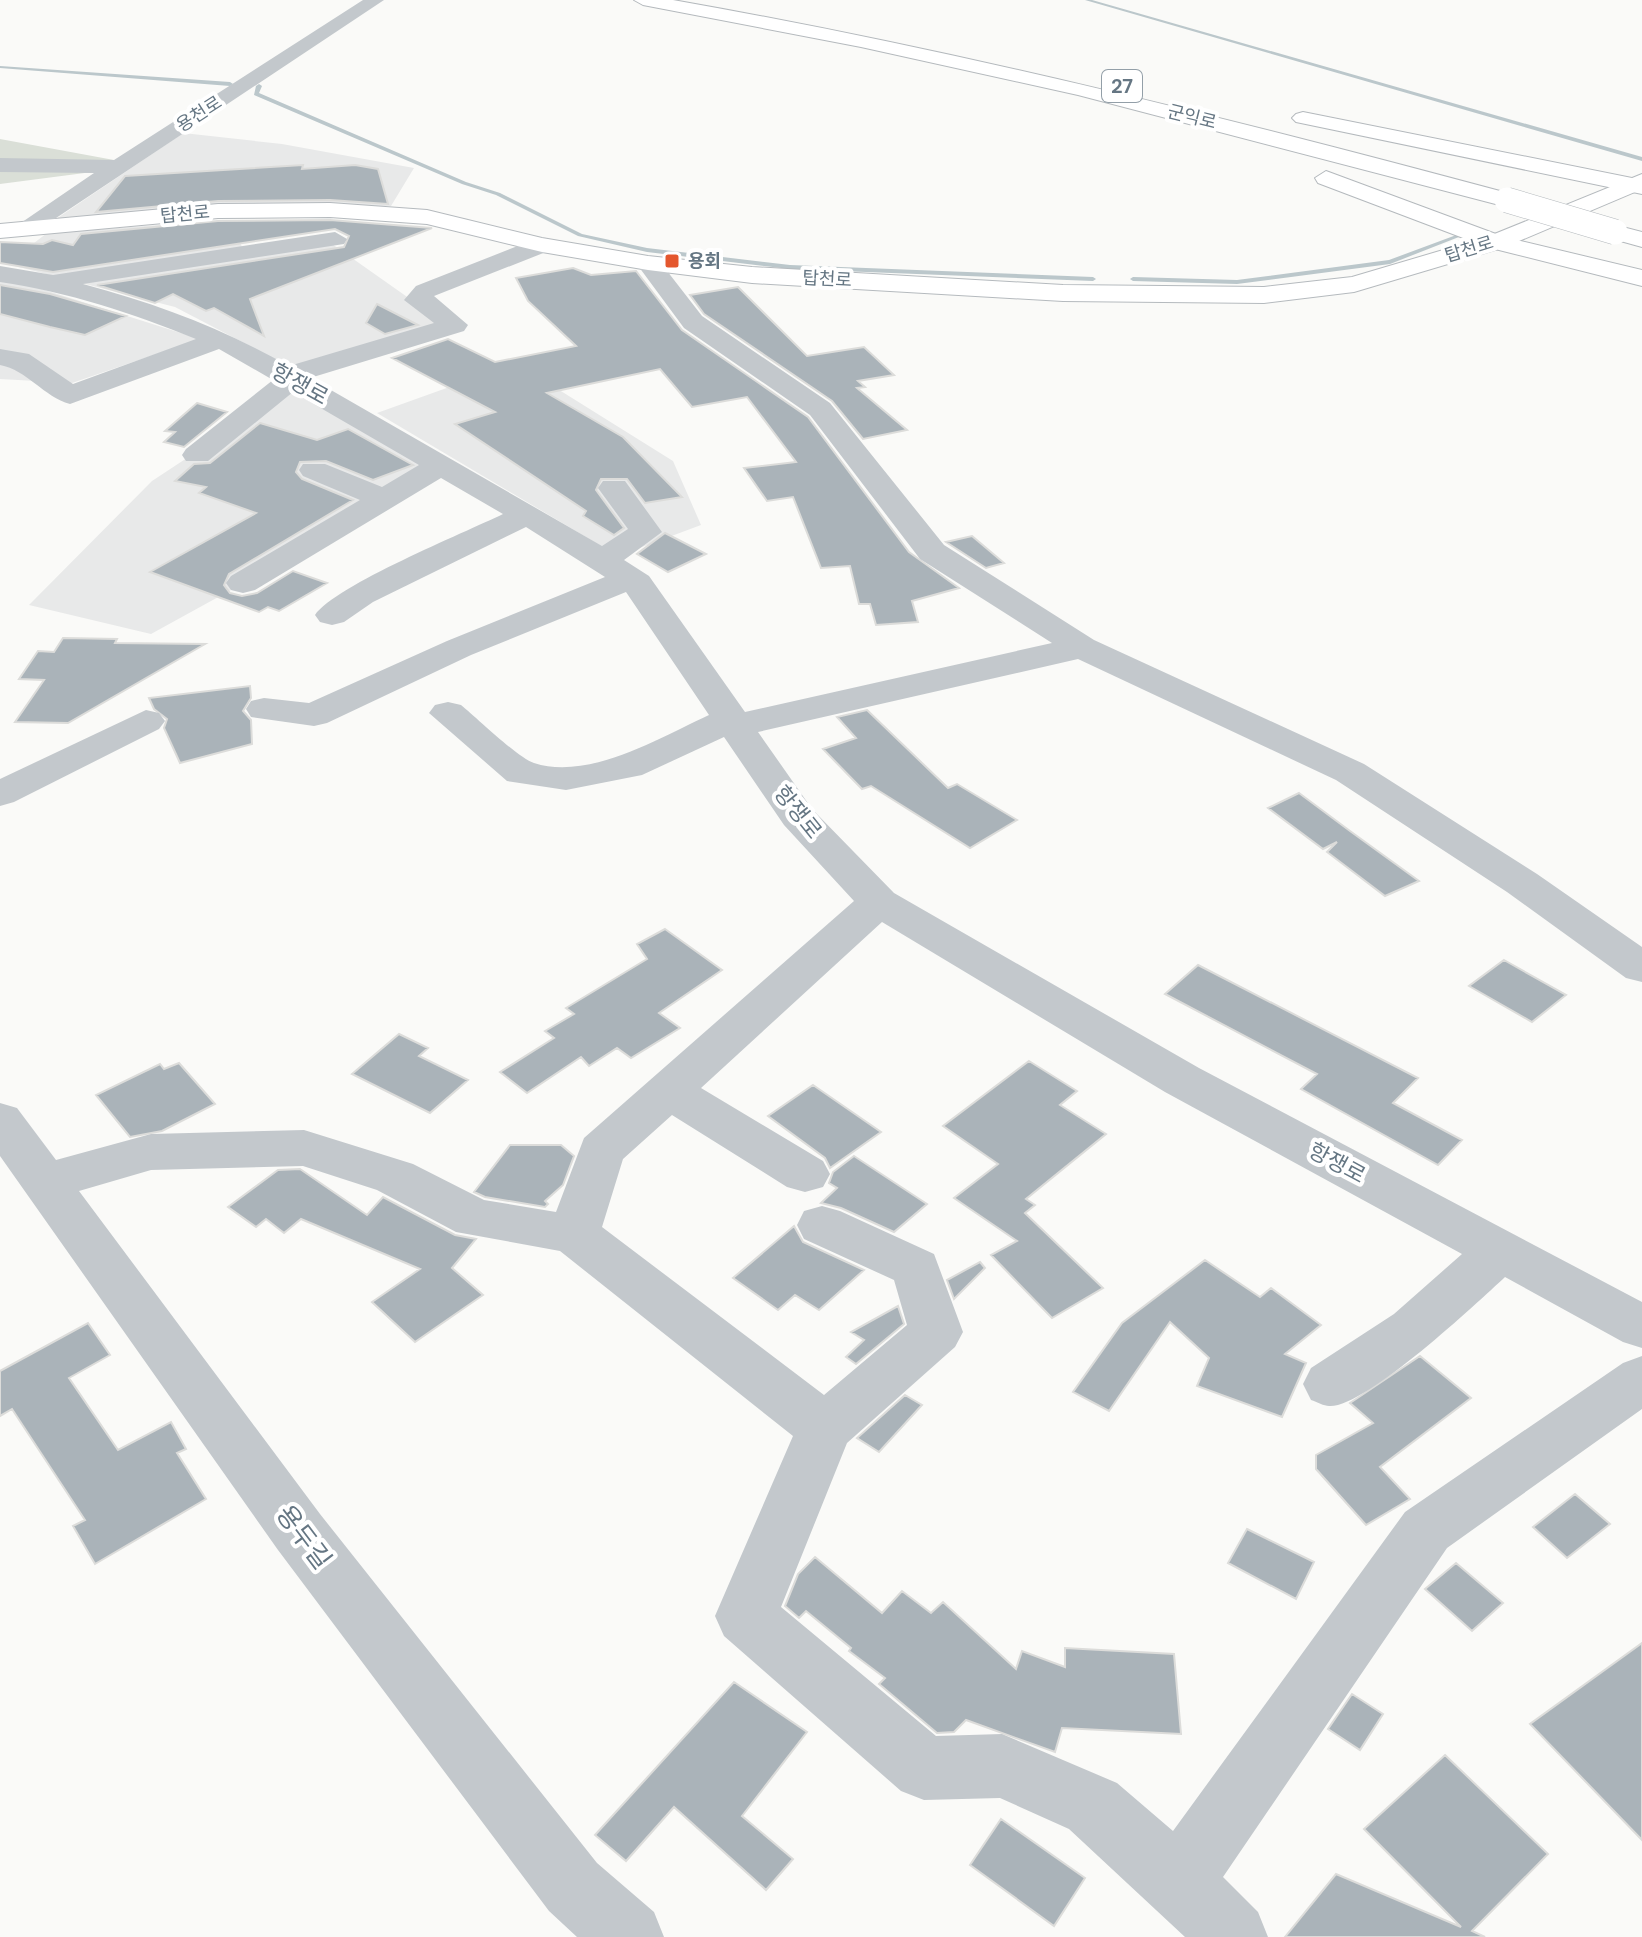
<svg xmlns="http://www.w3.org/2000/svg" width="1642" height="1937" viewBox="0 0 1642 1937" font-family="'DM Sans','Noto Sans KR',sans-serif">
	<rect width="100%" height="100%" fill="#fafaf8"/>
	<path fill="#e8e9e9" d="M183 133 282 144 414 168 391 206H206L56 219Z
		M229 220 246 255 332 244 447 325 296 370 175 307 7 264 47 233Z
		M0 278 13 280 200 339 72 383 0 379Z
		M516 363 673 461 701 525 618 556 377 413Z
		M293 388 444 473 151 634 29 605 152 481Z"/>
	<path fill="#dadfd7" d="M0 139 114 160 100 171 0 184Z"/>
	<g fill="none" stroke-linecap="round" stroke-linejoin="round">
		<path fill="#bbc7cb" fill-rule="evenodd" d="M1085 0H1092L1642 157V161Z
			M0 66 230 82 233 84 230 86 0 68Z
			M259 84 262 86 259 93 466 182 500 193 582 234 647 248 790 265 1093 277 1096 279 1093 281 790 269 647 252 578 236 496 195 462 184 254 95 256 86Z
			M1459 234 1464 235 1390 264 1237 284 1133 281 1130 279 1133 277 1237 280 1389 260Z"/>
	</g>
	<path fill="#aab3b9" stroke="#dcdcda" stroke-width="2" d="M303 165 302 169 355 165 378 169 388 204 330 200 218 201 96 212 125 176Z
		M330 220 432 228 250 299 264 336 214 308 206 311 173 294 155 303 97 285 344 247 349 236 335 229 53 272 0 263V242L43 244 52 240 73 245 81 234 218 221Z
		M573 268 591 275 636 271 682 330 808 417 909 552 959 588 912 601 918 622 876 625 870 604H859L850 566 821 568 793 497 767 501 744 468 796 462 747 397 692 407 660 369 547 393 623 437 682 497 645 503 627 479H601L596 490 624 528 614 535 583 516 586 511 455 424 495 412 392 358 448 339 495 362 576 346 528 301 516 278Z
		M0 285 50 294 126 316 85 335 50 327 0 314Z
		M738 287 807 356 864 347 894 375 858 381 865 387 857 388 907 430 863 439 832 401 704 314 690 295Z
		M377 304 418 325 385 334 366 323Z
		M197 403 227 412 184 447 164 442 175 432 165 431Z
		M260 423 317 440 348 429 413 465 373 480 326 461 300 462 296 472 302 479 353 500 229 574 224 585 230 593 242 596 257 593 293 571 327 583 279 611 268 607 259 612 150 572 256 513 199 493 206 487 175 481 194 464 210 463Z
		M665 533 706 554 668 572 637 554Z
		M972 536 1004 563 986 568 946 542Z
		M63 638 117 639 115 643 205 644 68 723 15 722 44 680 19 679 38 651 54 652Z
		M250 686 251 698 243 711 251 720 252 744 180 763 164 728 167 719 154 709 149 698Z
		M867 710 948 788 957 784 1017 820 970 848 871 786 862 789 823 749 856 738 837 717Z
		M1299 793 1350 831 1419 881 1385 896 1327 852 1337 842 1323 849 1268 808Z
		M665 929 722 970 659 1013 680 1028 631 1058 617 1048 589 1066 581 1057 527 1093 500 1072 554 1038 545 1031 574 1014 566 1008 647 959 637 944Z
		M1504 960 1566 995 1532 1022 1469 986Z
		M1198 965 1418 1078 1393 1103 1462 1140 1438 1165 1301 1089 1317 1074 1165 994Z
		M399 1034 428 1048 419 1056 468 1080 430 1113 352 1074Z
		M1029 1061 1077 1091 1060 1105 1106 1134 1026 1199 1035 1205 1025 1213 1103 1288 1052 1318 991 1255 1017 1241 954 1198 998 1164 943 1126Z
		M179 1063 215 1104 162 1131 130 1137 96 1095 160 1064 164 1069Z
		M813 1085 881 1132 830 1168 825 1158 768 1116Z
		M510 1145H561L574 1156 563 1185 545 1201 548 1204 545 1207 485 1197 474 1192Z
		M854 1156 927 1204 894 1232 841 1208 821 1203 837 1188 829 1183 833 1172Z
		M300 1169 367 1215 383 1197 455 1235 476 1239 452 1268 483 1295 415 1342 372 1302 420 1269 301 1219 284 1233 266 1219 256 1227 228 1207 278 1170Z
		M794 1226 803 1242 864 1270 819 1310 795 1295 778 1310 733 1278Z
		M1205 1260 1260 1297 1271 1288 1321 1325 1285 1354 1306 1363 1282 1417 1197 1386 1209 1358 1170 1322 1109 1411 1073 1392 1122 1323Z
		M980 1262 985 1268 954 1299 947 1280Z
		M898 1306 904 1324 856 1364 846 1357 864 1340 851 1332Z
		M88 1323 110 1355 69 1378 118 1450 171 1422 186 1449 177 1453 206 1499 95 1564 73 1526 85 1520 12 1409 0 1416V1371Z
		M1420 1356 1471 1398 1380 1467 1410 1499 1366 1525 1316 1469V1455L1373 1423 1350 1403Z
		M905 1395 922 1405 879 1452 857 1438Z
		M1575 1494 1610 1524 1567 1558 1533 1527Z
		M1247 1529 1314 1562 1296 1599 1228 1563Z
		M815 1557 882 1613 902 1591 931 1613 943 1602 1016 1669 1022 1651 1065 1667V1648L1174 1654 1181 1734 1062 1728 1055 1752 966 1720 954 1732 937 1733 879 1684 885 1678 849 1651 851 1648 806 1611 799 1618 785 1606 798 1574Z
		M1456 1563 1503 1603 1472 1631 1425 1589Z
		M1642 1643V1840L1530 1724Z
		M734 1682 807 1732 742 1816 793 1859 766 1890 674 1807 626 1861 595 1835Z
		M1352 1694 1383 1714 1360 1750 1328 1729Z
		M1445 1755 1548 1854 1472 1931 1485 1937H1285L1336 1874 1461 1927 1364 1829Z
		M1001 1819 1085 1878 1054 1926 970 1865Z"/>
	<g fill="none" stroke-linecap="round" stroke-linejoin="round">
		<g stroke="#b5babe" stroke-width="2">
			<path id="major" d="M1642 174V189L1505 247 1354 292 1264 303 1063 301 752 283 648 270 542 252 427 224 330 217 218 218 0 238V224L218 204 330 203 427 210 542 238 648 256 752 267 1063 285 1264 287 1352 277 1487 237Z"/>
		</g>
		<g stroke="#b4b9bd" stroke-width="2">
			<path id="highway" d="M634 0H673C957 50 1237 120 1515 195L1519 200 1507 207 1078 95 861 47 643 5Z
				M1303 112 1642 180V194L1296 122 1292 118 1296 114Z
				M1326 171 1504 237 1642 270V286L1487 247 1318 183 1315 178Z
				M1615 225 1642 232V247L1606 237 1603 232 1606 227Z"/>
		</g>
		<path fill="#c3c8cc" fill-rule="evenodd" d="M363 0H384L32 234H16L12 229 94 173 0 172V158L114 160Z
			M335 232 347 239 344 244 83 284C158 304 221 328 289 366L434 323 404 300 416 286 533 240H551L554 245 551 250 434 296 468 325 464 331 310 378 602 546 628 529 598 488 603 481H625L662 532 624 560 649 576 745 712 1052 643 920 559 810 415 684 328 636 263 648 256 657 258 702 316 830 403 944 545 1094 640 1364 764 1537 874 1642 947V982L1626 978 1507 892 1336 780 1078 659 758 732 812 809 894 893 1199 1068 1642 1302V1348L1623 1342 1505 1277C1477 1303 1364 1409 1329 1406 1324 1406 1317 1402 1311 1400L1303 1384 1311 1368 1394 1314 1462 1254 1165 1092 882 922 701 1088 823 1161 830 1174 823 1187 805 1192 787 1187 672 1115 623 1159 602 1227 824 1395 907 1325 894 1280 804 1239 797 1225 804 1211 822 1206 840 1211 934 1254 963 1332 955 1347 847 1443 781 1607 936 1736 1002 1734 1117 1783 1173 1831 1405 1512 1623 1363 1642 1356V1409L1447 1548 1223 1877 1258 1912 1268 1937H1185L1069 1829 1000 1798 924 1800 901 1791 724 1636 715 1616 793 1436 560 1251 456 1232 377 1190 303 1166 151 1170 79 1191 320 1514 597 1863 654 1912 664 1937H577L549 1911 278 1550 0 1156V1103L17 1108 56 1160 151 1134 304 1130 413 1164 484 1200 556 1212 584 1138 854 901 784 825 724 737 642 775 566 790 507 781 429 713 435 705 448 702 461 705C477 718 518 758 534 763 589 781 661 737 709 715L626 592 471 655 327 723 314 726 251 717 246 709 251 701 264 698 309 703 447 641 605 577 526 527 373 602 344 622 332 625 320 622 315 615C336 585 464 533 503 514L441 478 255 590 243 593 231 590 226 583 231 576 360 500 303 476 299 470 303 464H325L382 487 419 465 293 392 208 461H186L182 455 186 449 273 380 219 349 70 404C44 397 27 370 0 365V349L29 354 73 384 196 339C132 313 68 292 0 282V266L53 275Z
			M146 710 159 713 165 721 159 729 14 802 0 806V779Z"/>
		<use href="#major" fill="#fff" fill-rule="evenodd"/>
		<use href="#highway" fill="#fff" fill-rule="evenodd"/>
		<g stroke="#b4b9bd" stroke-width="26" stroke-linecap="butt">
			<path id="highway-bridge" d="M1507 200 1615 232"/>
		</g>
		<use href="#highway-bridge" stroke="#fff" stroke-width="25"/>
	</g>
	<rect fill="#e4572e" stroke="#fff" stroke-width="3" x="664" y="253" width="16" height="16" rx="4"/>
	<g text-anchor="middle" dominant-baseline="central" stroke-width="8" stroke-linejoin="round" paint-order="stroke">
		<g font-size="18" fill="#657683" stroke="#fff">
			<text transform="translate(199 114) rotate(-33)">용천로</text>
			<text transform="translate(1192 117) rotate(14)">군익로</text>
			<text transform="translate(185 214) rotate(-5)">탑천로</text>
			<text transform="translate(1469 249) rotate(-17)">탑천로</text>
			<text transform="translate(827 279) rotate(3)">탑천로</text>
		</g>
		<g font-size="18" font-weight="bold" fill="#657683" stroke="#fff" text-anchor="start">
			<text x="688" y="261">용회</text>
		</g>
		<rect fill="#fff" stroke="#939fa8" stroke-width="2" x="1102" y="70" width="40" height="32" rx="6"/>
		<g font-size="20" font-weight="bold" fill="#657683">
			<text x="1122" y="86">27</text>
		</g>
		<g font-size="22" fill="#657683" stroke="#fff">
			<text transform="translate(300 384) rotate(29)">항쟁로</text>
			<text transform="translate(798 812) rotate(51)">항쟁로</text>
			<text transform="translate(1337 1163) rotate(28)">항쟁로</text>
		</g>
		<g font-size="26" fill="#657683" stroke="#fff">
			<text transform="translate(304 1537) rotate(53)">용두길</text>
		</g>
	</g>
</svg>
